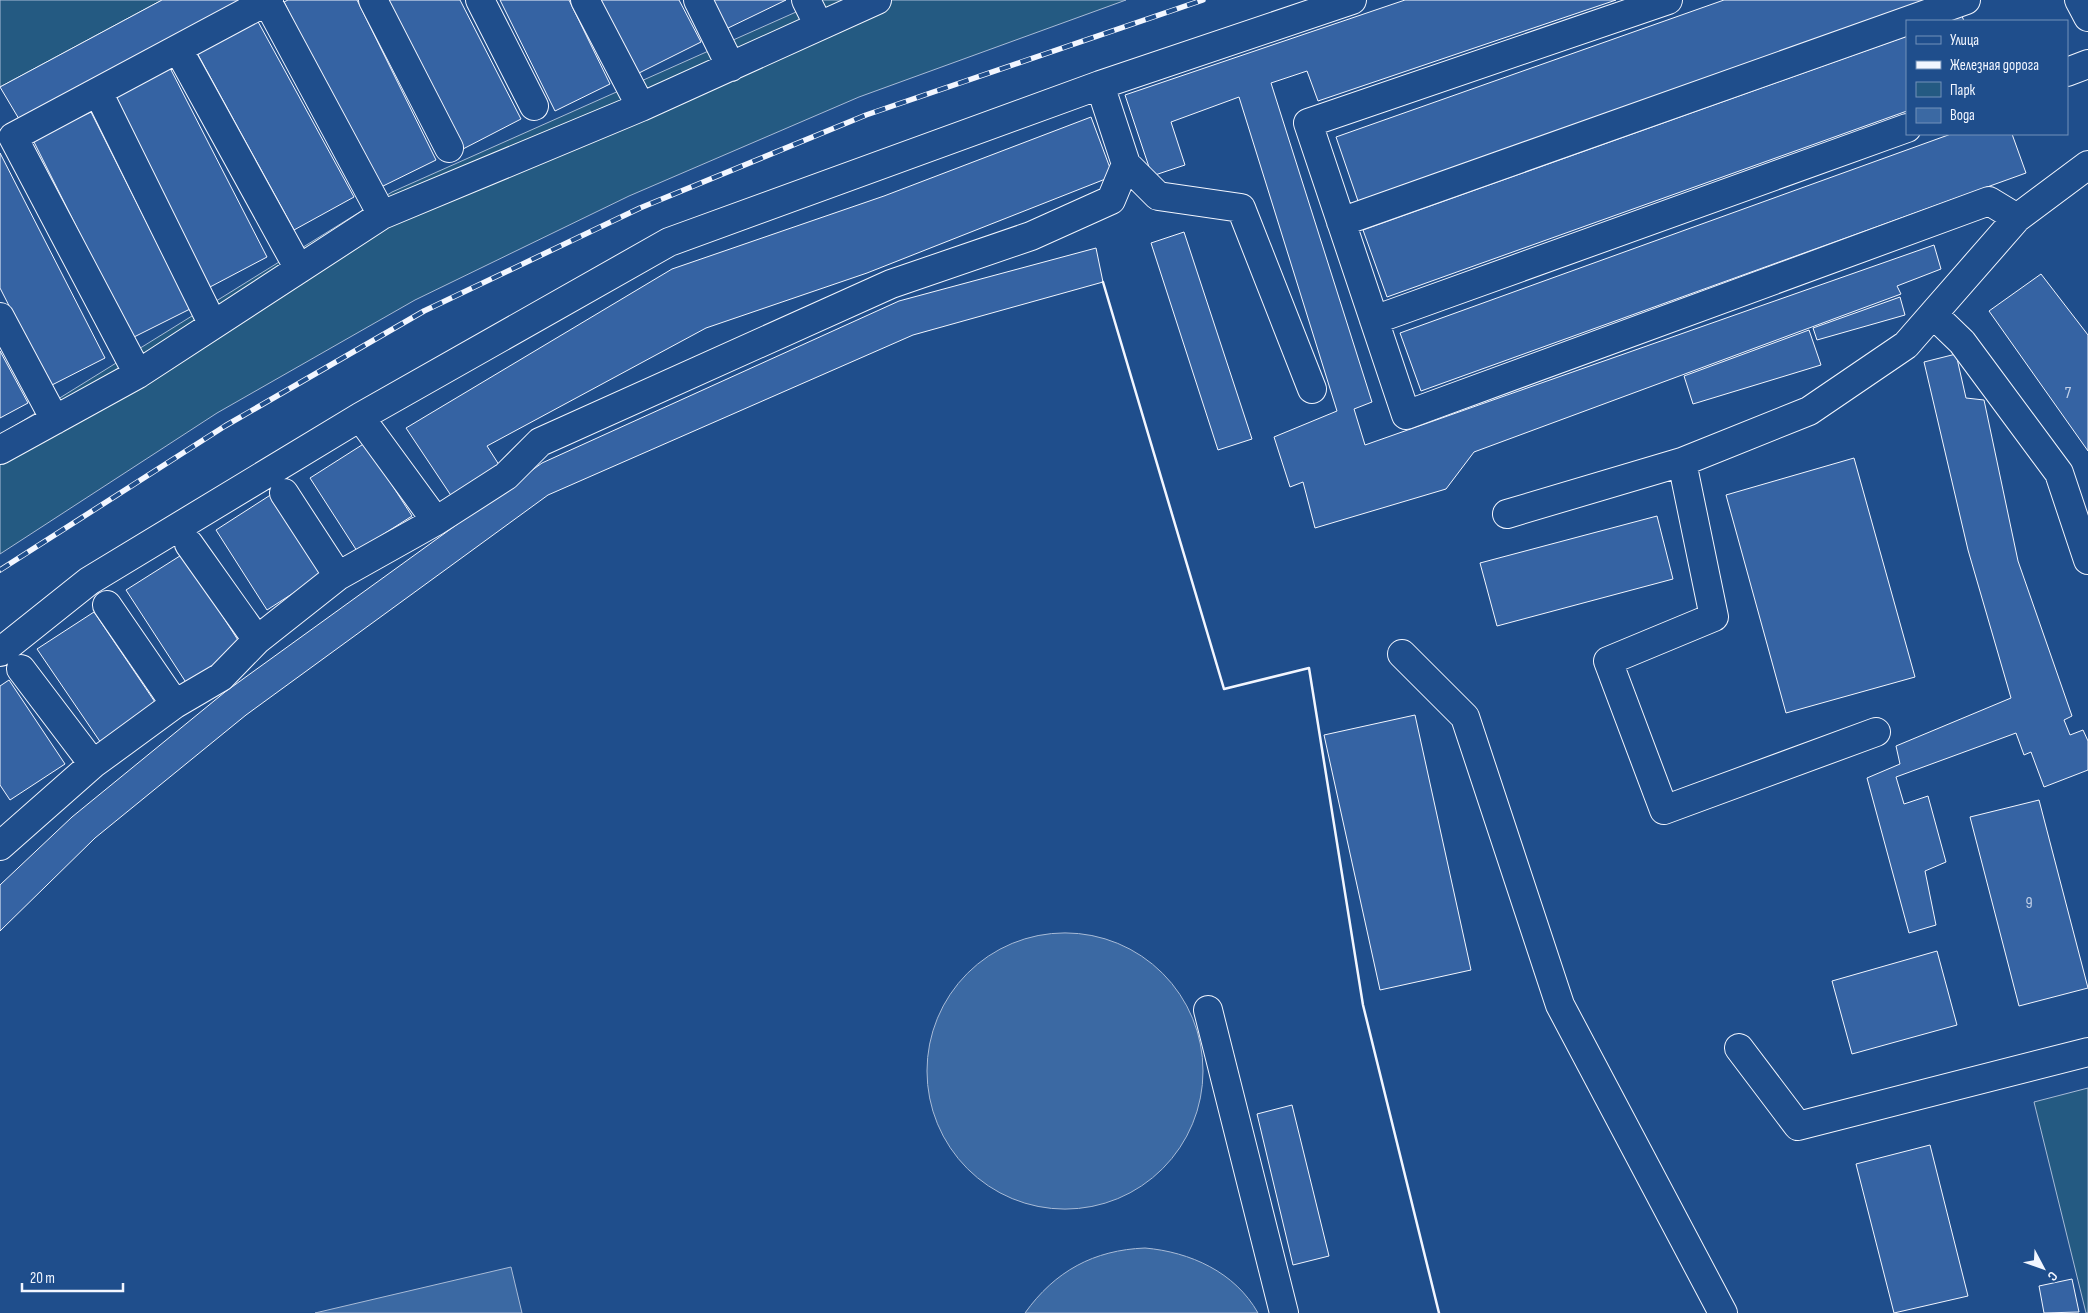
<svg xmlns="http://www.w3.org/2000/svg" width="2088" height="1313" viewBox="0 0 2088 1313" font-family="'Sofia Sans Condensed',sans-serif">
	<rect width="100%" height="100%" fill="#1f4e8c"/>
	<path fill="#245a82" stroke="#a8bbd7" d="M0 0H162L0 87Z
		M823 0H1126L859 97 629 196 415 300 217 413 0 554V435L392 192Z
		M2088 1088V1313H2086L2034 1102Z"/>
	<path fill="#3b69a3" stroke="#a8bbd7" d="M927 1071a138 138 0 1 1 276 0a138 138 0 1 1-276 0Z
		M1145 1248C1190 1252 1235 1272 1258 1313H1025C1055 1271 1094 1250 1145 1248Z
		M511 1267 522 1313H315Z"/>
	<path fill="#3563a3" stroke="#f2f6ff" d="M162 0H243L19 119 0 87Z
		M288 0H357L436 160 377 189 284 2Z
		M387 0H460L521 119 463 149Z
		M500 0H569L610 84 555 111Z
		M599 0H679L701 42 637 74Z
		M709 0H786L724 30Z
		M1405 0H1616L1318 101 1307 71 1271 83 1372 402 1354 409 1365 445 1934 245 1941 269 1897 286 1901 294 1474 452 1446 489 1315 528 1303 482 1290 487 1274 437 1337 411 1239 97 1171 122 1185 165 1152 176 1125 95Z
		M1724 0H1928L1358 201 1336 137Z
		M1962 16 1964 21H1948Z
		M256 18 354 197 294 230 196 51Z
		M1907 36V111L1387 297 1363 230Z
		M169 66 267 257 210 287 111 96Z
		M91 112 190 309 132 338 33 140Z
		M1091 117 1113 176 867 273 706 328 487 446 503 471 454 500 406 428 672 269 884 196Z
		M1951 134H2012L2026 173 1421 391 1400 333Z
		M0 153 105 358 50 386 0 288Z
		M1184 232 1252 439 1218 450 1151 243Z
		M1096 248 1103 282 913 335 548 495 246 715 95 838 0 931V885L72 817 225 692 542 463 899 301Z
		M2041 274 2088 335V451L1989 311Z
		M1900 297 1905 315 1817 340 1813 328Z
		M1809 330 1821 365 1693 404 1684 376Z
		M0 351 28 403 0 418Z
		M1956 354 1966 398 1984 400 2018 561 2072 716 2064 720 2070 735 2083 730 2088 741V770L2044 787 2031 752 2024 755 2016 733 1896 777 1904 804 1928 796 1946 862 1925 871 1936 925 1909 933 1867 778 1900 764 1896 746 2011 698 1968 550 1924 362Z
		M365 443 412 516 357 551 310 478Z
		M1854 458 1915 677 1786 713 1726 495Z
		M272 494 323 574 267 610 216 530Z
		M1657 516 1673 579 1497 626 1480 563Z
		M183 554 243 648 187 684 126 590Z
		M94 612 157 705 101 743 37 649Z
		M9 680 65 764 10 800 0 785V686Z
		M1415 715 1471 970 1380 990 1324 735Z
		M2039 800 2088 988 2019 1006 1970 817Z
		M1937 951 1957 1025 1852 1054 1832 981Z
		M1292 1105 1329 1256 1293 1265 1257 1114Z
		M1930 1145 1968 1296 1894 1313 1856 1164Z
		M2072 1279 2079 1312 2044 1313 2039 1286Z"/>
	<g fill="none" stroke-linecap="round" stroke-linejoin="round">
		<g stroke="#f2f6ff" stroke-width="30">
			<path id="minor" d="M373 0 449 148
				M480 0 534 106
				M585 0 641 107
				M698 0 731 67
				M806 0 819 26
				M1668 0 1308 123 1406 415 1989 201 2017 218
				M2079 0 2088 17
				M267 1 382 215
				M178 49 299 269
				M2067 72 2088 64
				M98 92 213 325
				M1126 164 1158 196 1241 208 1312 389
				M1341 222 1966 0
				M1934 315 1962 342 2059 473 2088 560
				M0 317 55 420
				M1374 320 1907 128
				M138 374 13 137 269 0
				M360 417 436 521
				M0 450 138 374 382 215 641 107 877 0
				M284 493 338 576
				M1507 514 1682 462
				M189 544 257 640
				M107 605 175 704
				M0 652 89 581 360 417 669 242 1100 85 1352 0
				M1402 654 1465 717 1560 1005 1723 1313
				M21 669 93 764
				M1876 732 1664 810 1608 661 1714 617 1682 462 1809 411 1906 345 2017 218 2088 165
				M0 846 93 764 175 704 221 677 257 640 338 576 436 521 506 476 540 442 891 284 1031 236 1111 200 1126 164 1100 85
				M1208 1010 1284 1313
				M1739 1048 1798 1126 2088 1052"/>
		</g>
		<use href="#minor" stroke="#1f4e8c" stroke-width="28"/>
		<g stroke="#f2f6ff" stroke-width="5.5">
			<path id="rail" d="M0 570 225 426 424 311 640 208 866 115 1203 0"/>
		</g>
		<use href="#rail" stroke="#1f4e8c" stroke-width="4" stroke-dasharray="11" stroke-linecap="butt"/>
		<path stroke="#f2f6ff" stroke-width="2.5" d="M1103 282 1224 689 1309 668 1363 1005 1439 1313"/>
	</g>
	<g text-anchor="middle" dominant-baseline="central" stroke-width="4" stroke-linejoin="round" paint-order="stroke">
		<g font-size="16" fill="#c3d1e8">
			<text x="2068" y="393">7</text>
			<text x="2029" y="903">9</text>
		</g>
	</g>
	<rect x="1906" y="20" width="162" height="115" fill="#1f4e8c" stroke="#7391ba"/>
	<rect x="1916" y="36" width="25" height="8" fill="#1f4e8c" stroke="#7391ba"/>
	<text x="1950" y="45" font-size="15" fill="#f2f6ff">Улица</text>
	<rect x="1916" y="61" width="25" height="8" fill="#f2f6ff" stroke="#7391ba"/>
	<text x="1950" y="70" font-size="15" fill="#f2f6ff">Железная дорога</text>
	<rect x="1916" y="82" width="25" height="15" fill="#245a82" stroke="#7391ba"/>
	<text x="1950" y="95" font-size="15" fill="#f2f6ff">Парк</text>
	<rect x="1916" y="108" width="25" height="15" fill="#3b69a3" stroke="#7391ba"/>
	<text x="1950" y="120" font-size="15" fill="#f2f6ff">Вода</text>
	<g transform="translate(2043 1268) rotate(131)" stroke="#1f4e8c" stroke-width="4" paint-order="stroke">
	<path d="M0-4L9 19L0 12L-9 19Z" fill="#f2f6ff"/>
	<text y="-8" font-size="14" font-weight="bold" text-anchor="middle" fill="#f2f6ff">С</text>
	</g>
	<path d="M22 1283v8h101v-8" fill="none" stroke="#f2f6ff" stroke-width="2.5"/>
	<text x="30" y="1283" font-size="15" fill="#f2f6ff" stroke="#1f4e8c" stroke-width="4" paint-order="stroke">20 m</text>
</svg>
